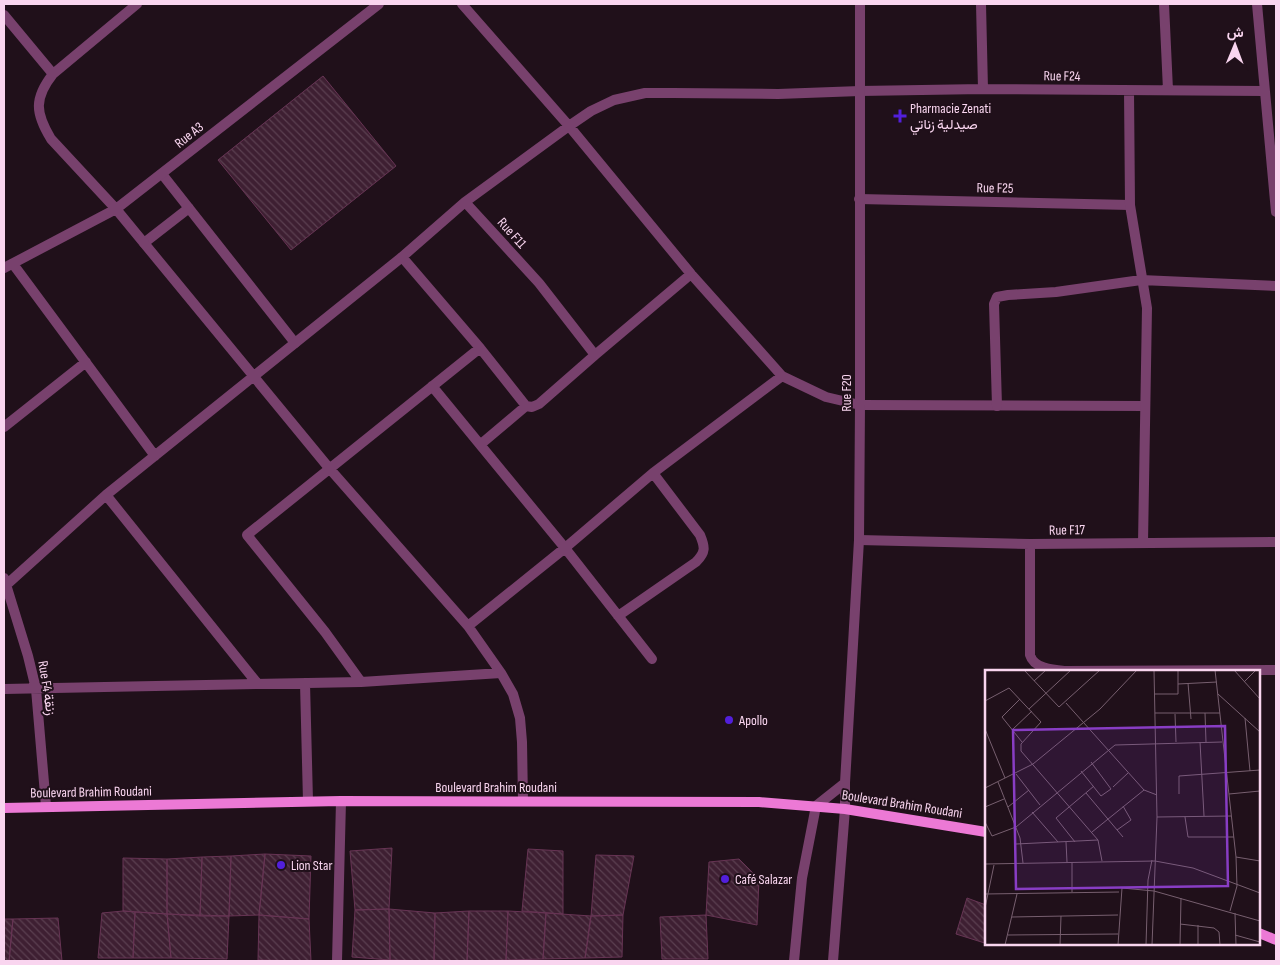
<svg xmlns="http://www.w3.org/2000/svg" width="1280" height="965" viewBox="0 0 1280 965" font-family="'Sofia Sans Condensed',Vazirmatn,sans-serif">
	<defs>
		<pattern id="building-back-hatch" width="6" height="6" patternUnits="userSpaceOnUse" patternTransform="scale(1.25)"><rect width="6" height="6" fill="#3e1f32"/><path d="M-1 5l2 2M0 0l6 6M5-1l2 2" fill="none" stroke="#5b3f50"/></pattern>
	</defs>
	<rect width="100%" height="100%" fill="#20101a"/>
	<path fill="url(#building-back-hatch)" stroke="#673454" d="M323 76 396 166 291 250 218 160Z
		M392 848 389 909 355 910 350 851Z
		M528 849 563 851V914L522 911Z
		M265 854 311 856 309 919 259 915Z
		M265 854 259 915 229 916 231 856Z
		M596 855 634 856 623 915 591 916Z
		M231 856 229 916H200L202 857Z
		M202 857 200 916 167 914V859Z
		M123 858 167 859V914L123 911Z
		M739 859 759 879 757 925 706 915 709 862Z
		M967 898 986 905V944H992L991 945 956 934Z
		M389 909 435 913 434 961 390 960Z
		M389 909 390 960 352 957 355 910Z
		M123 911 135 912 133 958H98L102 913Z
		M469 911H508L506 960 467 961Z
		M469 911 467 961H434L435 913Z
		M508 911 546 913 543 959 506 960Z
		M135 912 167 914 171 958H133Z
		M546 913 591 916 585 958 543 959Z
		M167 914 229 916 227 959 171 958Z
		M259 915 309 919 311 961 258 960Z
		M623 915 622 957 585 958 591 916Z
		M706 915 708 959H662L660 917Z
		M58 918 62 961H9L13 919Z
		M4 919H13L9 961H4Z"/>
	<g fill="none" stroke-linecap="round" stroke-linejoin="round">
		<path stroke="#78416d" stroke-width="10" d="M162 174 295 343
			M144 243 189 208"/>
		<path stroke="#78416d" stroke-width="10" d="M859 199 1130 205
			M860 405 1145 406"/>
		<path stroke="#78416d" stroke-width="10" d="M137 4 53 74C34 98 35 113 51 139L116 209 329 468 468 626 501 673 513 694 520 718 522 742 523 801
			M462 4 569 126 691 274 782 376 826 397 860 405
			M981 4 983 89
			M1164 4 1168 90
			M1257 4 1276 212
			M4 15 53 74
			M1129 91 1130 205 1147 308 1143 543
			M402 257 480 348 526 406 532 407 539 404 595 355 539 283 465 202
			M13 264 155 456
			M4 268 116 209 379 4
			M595 355 691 274
			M432 386 565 548 652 659
			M997 406 994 304 997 297 1008 295 1056 292 1141 280 1276 286
			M4 427 86 362
			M481 444 526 406
			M106 495 257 683
			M859 540 1030 544 1276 542
			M1030 544V655C1034 669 1054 670 1066 671L1276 670
			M4 578 28 656 36 689 46 806
			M4 587 106 495 402 257 465 202 569 126 591 111 614 100 645 93H673L778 94 860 91 983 89 1264 91
			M618 616 696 562C706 552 705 547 700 535L653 473
			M468 626 565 548 653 473 782 376
			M361 682 325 632 247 535 480 348
			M305 683 308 801
			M4 689 361 682 501 673
			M337 961 341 801"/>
		<path stroke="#78416d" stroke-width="10" d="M794 961 802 878 816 806 845 783
			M833 961 845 809V783L859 540 860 405V4"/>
		<path stroke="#ec79d5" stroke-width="10" d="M4 808 341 801 759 802 845 809 986 832
			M1259 933 1276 940"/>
	</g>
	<g fill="#521fdb" stroke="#20101a" stroke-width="2">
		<path d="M897.5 108.5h5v5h5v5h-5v5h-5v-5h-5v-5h5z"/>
		<circle cx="729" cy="720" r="5"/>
		<circle cx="281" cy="865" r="5"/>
		<circle cx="725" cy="879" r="5"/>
	</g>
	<g text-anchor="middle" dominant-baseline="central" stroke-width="4" stroke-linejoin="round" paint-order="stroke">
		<g font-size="14" fill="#f9d5ef" stroke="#20101a">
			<text transform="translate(1062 76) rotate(1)">Rue F24</text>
			<text transform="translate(189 135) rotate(-38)">Rue A3</text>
			<text transform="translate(995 188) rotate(1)">Rue F25</text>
			<text transform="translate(512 233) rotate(48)">Rue F11</text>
			<text transform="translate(846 393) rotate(-90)">Rue F20</text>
			<text transform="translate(1067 530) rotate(-1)">Rue F17</text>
			<text transform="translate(47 688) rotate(81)">Rue F4 زنقة</text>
			<text x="496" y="787">Boulevard Brahim Roudani</text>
			<text transform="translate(91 792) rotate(-1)">Boulevard Brahim Roudani</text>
			<text transform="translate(902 804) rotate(9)">Boulevard Brahim Roudani</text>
		</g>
		<g font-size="14" fill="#f9d5ef" stroke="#20101a" text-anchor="start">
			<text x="910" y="108">Pharmacie Zenati<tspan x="910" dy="16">صيدلية زناتي</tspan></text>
			<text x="739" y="720">Apollo</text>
			<text x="291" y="865">Lion Star</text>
			<text x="735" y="879">Café Salazar</text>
		</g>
	</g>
	<g transform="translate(985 670)">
		<rect width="275" height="275" fill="#20101a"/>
		<path fill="none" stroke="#775f6f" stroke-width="1" d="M39 0 74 37 115 0M230 0 251 187 252 216 245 241M249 0 275 29M49 11 61 0M259 12 271 0M203 13 206 49M193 14 232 12M170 24H193V0M233 24 275 62M35 29 17 47 37 72M0 31 24 18 56 52 36 74V81L113 170 117 191M81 33 159 120 172 125M44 39 86 0M170 43H235M220 43 221 72M190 44 191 72M260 48 265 101M0 59 20 108M27 60 47 41M215 72 219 146M96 101 116 126 126 119 106 92M31 104 55 135M13 112 35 168 38 193M128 117 143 103M0 118 48 94 115 39 152 0M101 123 138 167M194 124V106L275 100M244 124 275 121M0 137 19 129M23 137 44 120M47 142 73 172M172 147 246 146M200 147 203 167H249M0 152 7 166 31 157 130 75 237 72M132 160 146 150 138 136M107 162 159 120M81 172 82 192M90 172 71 148 109 116M31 174 113 170M251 187 275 191M0 194 170 191 208 198 275 223M87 222V192M0 224 134 222M0 238 9 195M250 243 251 275M27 247 133 245M195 254 229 258 234 262 235 275M213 255V275M23 265 133 264M250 265 275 272M20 275 32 224M75 275 76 246M133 275 137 218 169 221 275 251M161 275 163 210 167 190M167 275 172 147 169 0M195 275 196 228"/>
		<path fill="#883dc4" fill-opacity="0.15" stroke="#883dc4" stroke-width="2.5" d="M240 56 243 216 31 219 28 60Z"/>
		<rect width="275" height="275" fill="none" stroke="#f9d5ef" stroke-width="2.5"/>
	</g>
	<rect width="1280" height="965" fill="none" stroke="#f9d5ef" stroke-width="10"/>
	<g transform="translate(1235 45) rotate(1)" stroke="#20101a" stroke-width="4" paint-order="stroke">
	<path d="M0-4L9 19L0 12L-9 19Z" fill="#f9d5ef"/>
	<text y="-8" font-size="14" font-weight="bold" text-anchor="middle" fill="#f9d5ef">ش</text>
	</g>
</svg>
